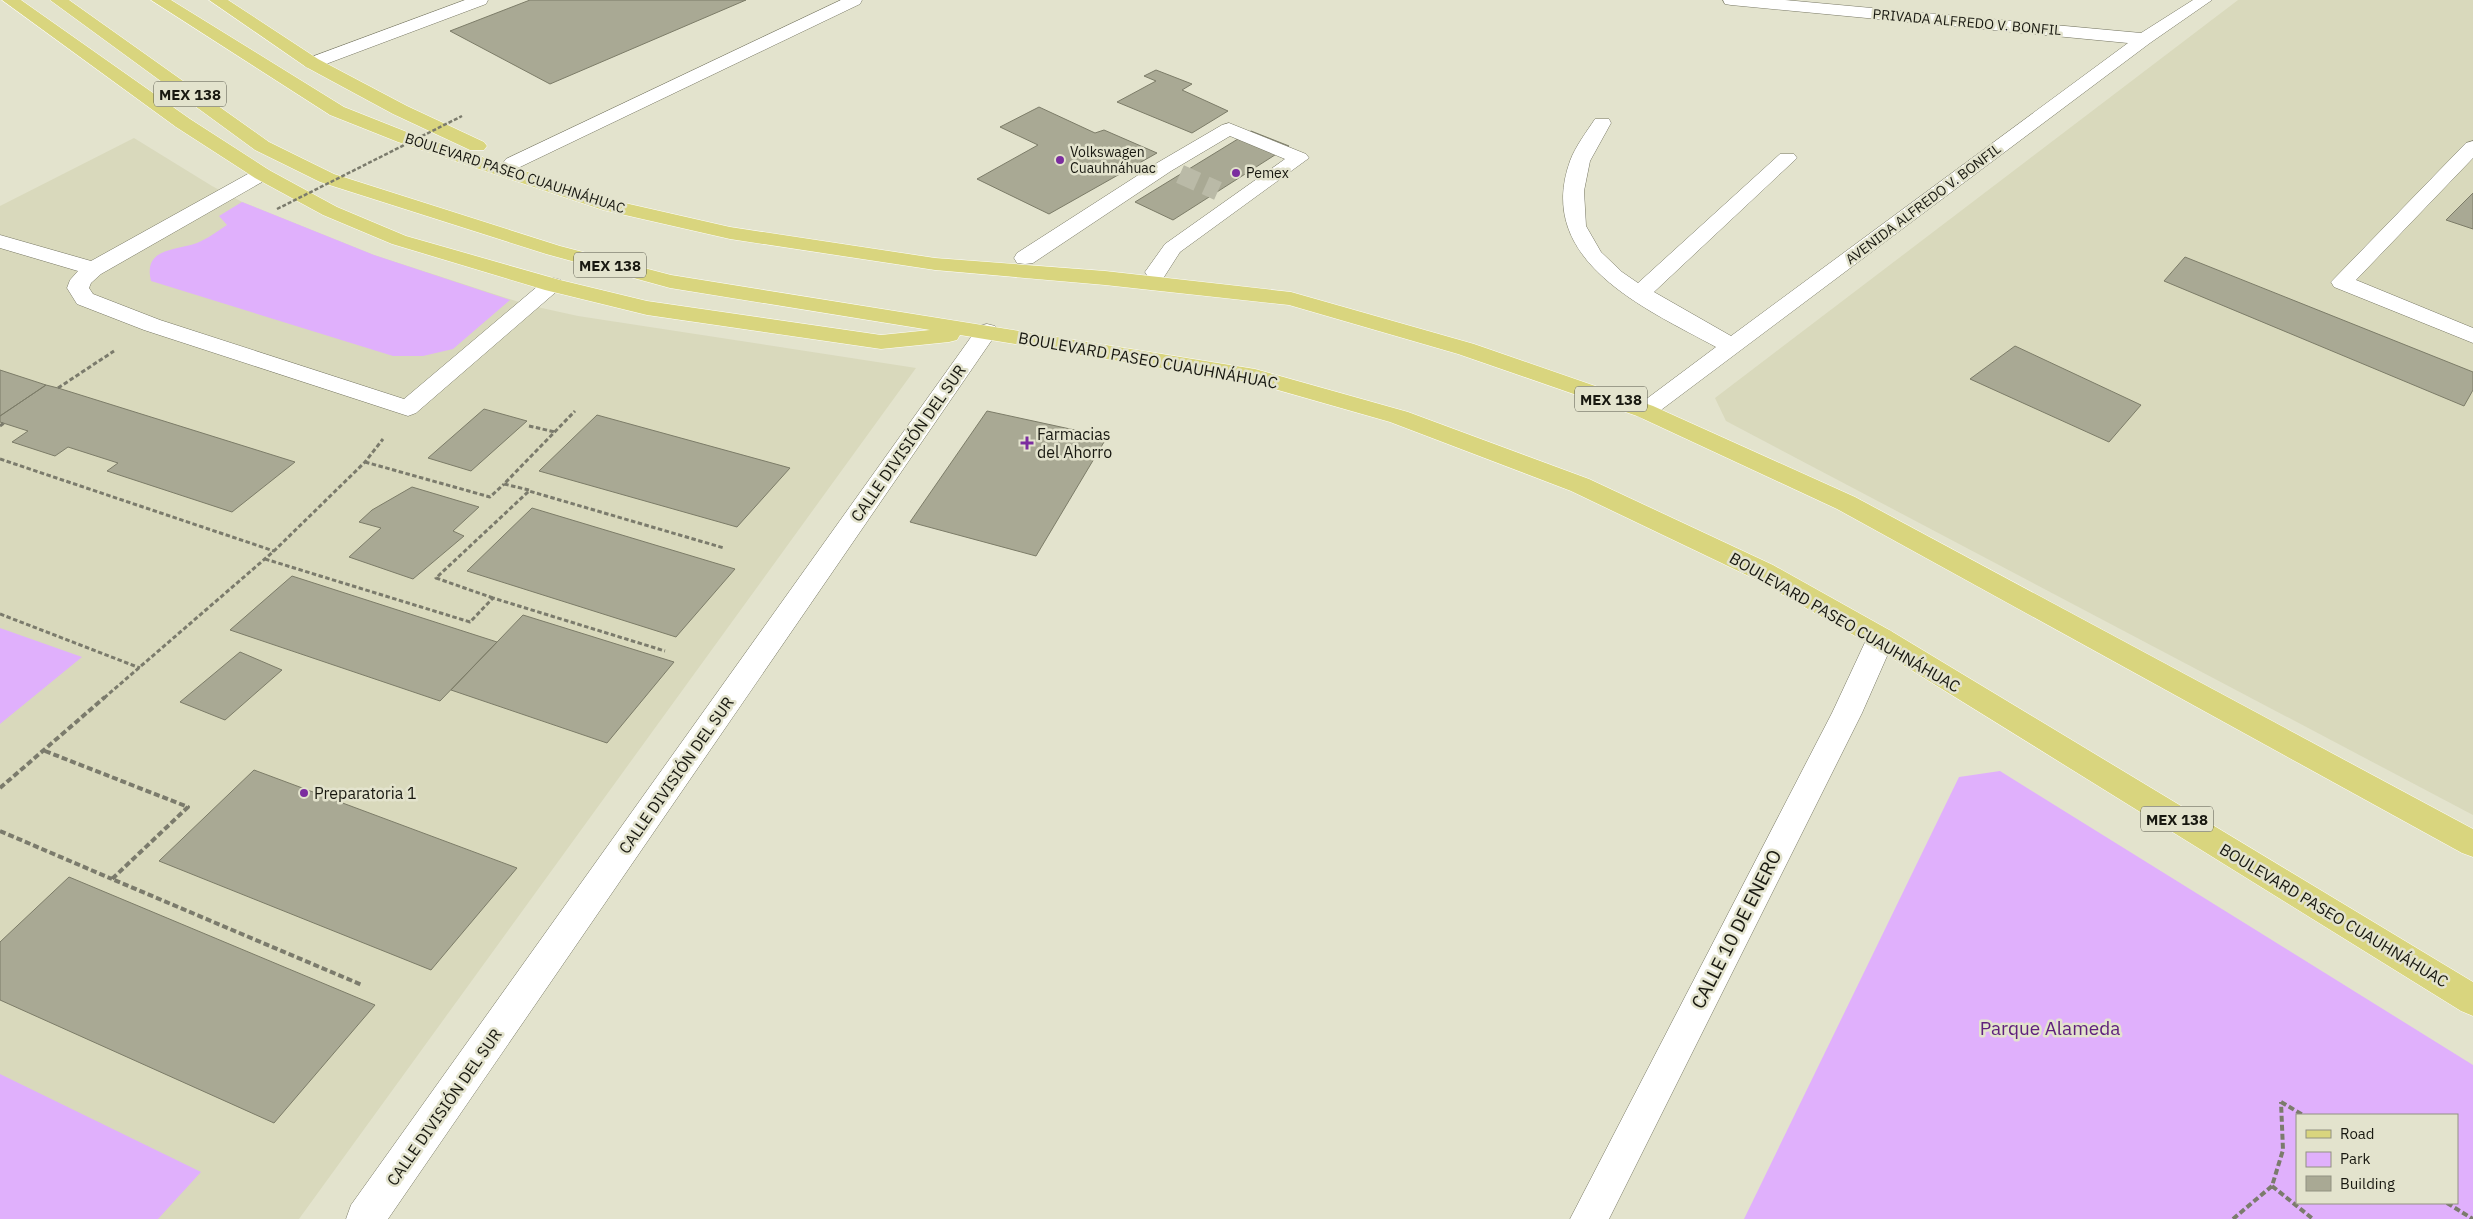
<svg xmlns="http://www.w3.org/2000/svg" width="2473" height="1219" viewBox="0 0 2473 1219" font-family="'IBM Plex Sans',sans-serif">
	<rect width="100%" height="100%" fill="#e3e3cd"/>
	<path fill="#d9d9bc" d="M2238 0H2473V815L1726 421 1715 398Z
		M134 138 212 186 242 202 374 255 528 305 578 316 916 368 299 1219H0V206Z"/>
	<path fill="#e0b0fc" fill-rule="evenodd" d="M242 202 374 255 510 300 453 349 423 356H393L151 281C143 248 174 251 197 243 207 239 218 231 227 225L219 216Z
		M0 628 82 657 0 724Z
		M2000 771 2473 1065V1219H1744L1959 777ZM2297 1115H2457V1203H2297Z
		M0 1074 201 1172 158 1219H0Z"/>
	<path fill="#a9a994" stroke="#7c7c68" d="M530 0H746L550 84 450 31Z
		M1156 70 1192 84 1182 90 1228 111 1192 133 1117 102 1156 81 1144 76Z
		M1039 107 1095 133 1104 130 1157 153 1049 214 977 179 1038 145 1000 127Z
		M1251 131 1289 146 1173 220 1135 202Z
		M2473 193V229L2446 220Z
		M2185 257 2473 372V390L2464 406 2164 281Z
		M2015 346 2141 405 2109 442 1970 379Z
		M0 370 46 385 0 416Z
		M46 385 58 388 295 462 232 512 107 471 118 463 68 447 55 456 12 442 28 431 0 422V416Z
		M484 409 527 421 471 471 428 458Z
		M987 411 1107 437 1036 556 910 522Z
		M597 415 790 468 737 527 539 471Z
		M412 487 479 507 453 531 464 536 413 579 349 557 381 528 359 522 372 510Z
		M532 508 735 569 676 637 467 571Z
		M292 576 497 642 440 701 230 630Z
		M523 615 674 662 607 743 451 690Z
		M240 652 282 670 225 720 180 702Z
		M254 770 517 868 431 970 159 861Z
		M69 877 375 1005 274 1123 0 1000V942Z"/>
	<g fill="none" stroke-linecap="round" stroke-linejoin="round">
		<path stroke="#babaa7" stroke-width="19" stroke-dasharray="19 9" stroke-linecap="butt" d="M1180 174 1218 191"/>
		<g stroke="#777763" stroke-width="1">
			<path id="minor" d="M465 0H488L486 4 318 67H306L303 63 306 59Z
				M841 0H862L860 4 520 167H506L503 163 506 159Z
				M1723 0H1785L2141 33 2193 0H2212L2150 43 1653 416 1645 419 1637 416 1633 411 1637 406 1716 347C1646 309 1534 261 1570 161 1575 147 1587 131 1595 119H1609L1611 123 1590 161 1584 191 1586 226 1601 252 1622 272 1638 283 1780 154H1794L1797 158 1654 292 1731 336 2128 43 1731 5 1725 4Z
				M1229 123 1306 154 1309 158 1180 252 1164 277 1156 278 1148 277 1145 272 1165 244 1285 159 1230 136 1171 171 1033 263 1025 264 1017 263 1014 258 1017 253 1157 163 1222 125Z
				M2473 141V158L2356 280 2473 328V343L2334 287 2331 282 2466 143Z
				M262 168 269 170 272 174 269 178 101 274 91 283 89 288 93 294 160 320 404 399 545 280 553 278 561 280 564 285 416 413 408 416 144 330 77 304 67 288 70 280 78 271 0 248V235L91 261 255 170Z
				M987 324 995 326 998 331 388 1219H346L351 1205 979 326Z
				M1881 628 1891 631 1895 638 1862 713 1609 1219H1570L1832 713 1867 638 1871 631Z"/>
		</g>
		<g stroke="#fff" stroke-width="1">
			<path id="major" d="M2 0H21L190 119 269 170 337 207 406 236 560 280 647 301 881 335 930 330 670 288 546 254 320 182 255 150 50 0H69L269 142 334 174 560 246 671 275 1255 369 1408 412 1589 479 1773 565 1891 631 2473 982V1016L2461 1011 1871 645 1755 579 1571 491 1390 422 1253 383 960 335 957 340 949 342 881 349 647 315 545 290 392 244 323 215 255 178 176 127Z
				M151 0H171L344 107 412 134 616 201 730 227 935 258 1105 271 1291 292 1474 344 1653 406 1855 497 2473 829V857L2462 853 1837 509 1637 416 1458 354 1289 305 1105 285 935 270 730 239 603 210 398 142 330 115Z
				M209 0H228L318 59 407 106 484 142 487 146 484 150H470L393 114 306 67Z"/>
		</g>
		<path stroke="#7b7b6c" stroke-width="3" stroke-dasharray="4.5 2.5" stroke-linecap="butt" d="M58 388 114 351
			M0 426 4 423
			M529 426 555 432
			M0 459 274 551
			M365 462 490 497 504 484
			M529 490 504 484 575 411
			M265 559 470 622 493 598 665 651
			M493 598 436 578 529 491 724 548
			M0 614 140 668
			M104 698 274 551 365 462 383 439"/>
		<path stroke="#7b7b6c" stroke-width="4" stroke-dasharray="6 3" stroke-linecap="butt" d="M45 751 188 807 112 879 362 985
			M0 788 105 697
			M0 831 112 879
			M2281 1102 2303 1115
			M2272 1186 2313 1219
			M2447 1203 2473 1219
			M2233 1219 2272 1186 2283 1150 2281 1102"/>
		<use href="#minor" fill="#fff" fill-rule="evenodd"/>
		<use href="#major" fill="#d9d57e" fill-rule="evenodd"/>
		<path stroke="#7b7b6c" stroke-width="2.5" stroke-dasharray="4 2" stroke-linecap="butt" d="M277 209 462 116"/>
	</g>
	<g fill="#7b2d9f" stroke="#e3e3cd" stroke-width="2">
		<circle cx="1060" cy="160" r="5"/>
		<circle cx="1236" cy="173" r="5"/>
		<path d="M1024.5 435.5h5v5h5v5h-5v5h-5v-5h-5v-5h5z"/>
		<circle cx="304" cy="793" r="5"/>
	</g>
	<g text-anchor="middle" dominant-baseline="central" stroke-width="5" stroke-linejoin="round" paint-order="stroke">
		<g font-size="14" fill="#181810" stroke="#e3e3cd">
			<text transform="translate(1967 22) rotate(5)">PRIVADA ALFREDO V. BONFIL</text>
			<text transform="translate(515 173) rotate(18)">BOULEVARD PASEO CUAUHNÁHUAC</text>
			<text transform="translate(1923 204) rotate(-37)">AVENIDA ALFREDO V. BONFIL</text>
		</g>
		<g font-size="14" fill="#181810" stroke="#e3e3cd" text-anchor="start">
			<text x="1070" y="152">Volkswagen<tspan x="1070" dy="16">Cuauhnáhuac</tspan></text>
			<text x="1246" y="173">Pemex</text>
		</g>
		<g fill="#e3e3cd" stroke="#555549" stroke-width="1">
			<rect x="154" y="81.5" width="72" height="25" rx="4"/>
			<rect x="574" y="252.5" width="72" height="25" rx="4"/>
			<rect x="1575" y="386.5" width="72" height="25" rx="4"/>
			<rect x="2141" y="806.5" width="72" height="25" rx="4"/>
		</g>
		<g font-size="15" font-weight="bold" fill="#181810">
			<text x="190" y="94">MEX 138</text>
			<text x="610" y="265">MEX 138</text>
			<text x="1611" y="399">MEX 138</text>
			<text x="2177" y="819">MEX 138</text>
		</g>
		<g font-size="16" fill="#181810" stroke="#e3e3cd">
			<text transform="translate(1148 360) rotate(10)">BOULEVARD PASEO CUAUHNÁHUAC</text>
			<text transform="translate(908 443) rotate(-55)">CALLE DIVISIÓN DEL SUR</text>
			<text transform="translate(1845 622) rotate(30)">BOULEVARD PASEO CUAUHNÁHUAC</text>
			<text transform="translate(676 775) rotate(-55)">CALLE DIVISIÓN DEL SUR</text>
			<text transform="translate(2334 915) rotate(31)">BOULEVARD PASEO CUAUHNÁHUAC</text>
			<text transform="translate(444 1107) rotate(-55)">CALLE DIVISIÓN DEL SUR</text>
		</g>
		<g font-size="16" fill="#181810" stroke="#e3e3cd" text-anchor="start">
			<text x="1037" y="434">Farmacias<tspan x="1037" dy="18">del Ahorro</tspan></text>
			<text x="314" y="793">Preparatoria 1</text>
		</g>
		<g font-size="19" fill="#181810" stroke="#e3e3cd">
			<text transform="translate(1736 929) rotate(-63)">CALLE 10 DE ENERO</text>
		</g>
		<g font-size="19" fill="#5f207c" stroke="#e3e3cd">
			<text x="2050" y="1028">Parque Alameda</text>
		</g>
	</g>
	<rect x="2296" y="1114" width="162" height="90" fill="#e3e3cd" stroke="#929281"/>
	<rect x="2306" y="1130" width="25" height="8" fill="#d9d57e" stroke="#929281"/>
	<text x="2340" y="1139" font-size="15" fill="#181810">Road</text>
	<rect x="2306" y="1152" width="25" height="15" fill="#e0b0fc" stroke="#929281"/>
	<text x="2340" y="1164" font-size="15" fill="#181810">Park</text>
	<rect x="2306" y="1176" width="25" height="15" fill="#a9a994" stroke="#929281"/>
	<text x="2340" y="1189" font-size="15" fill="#181810">Building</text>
</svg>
